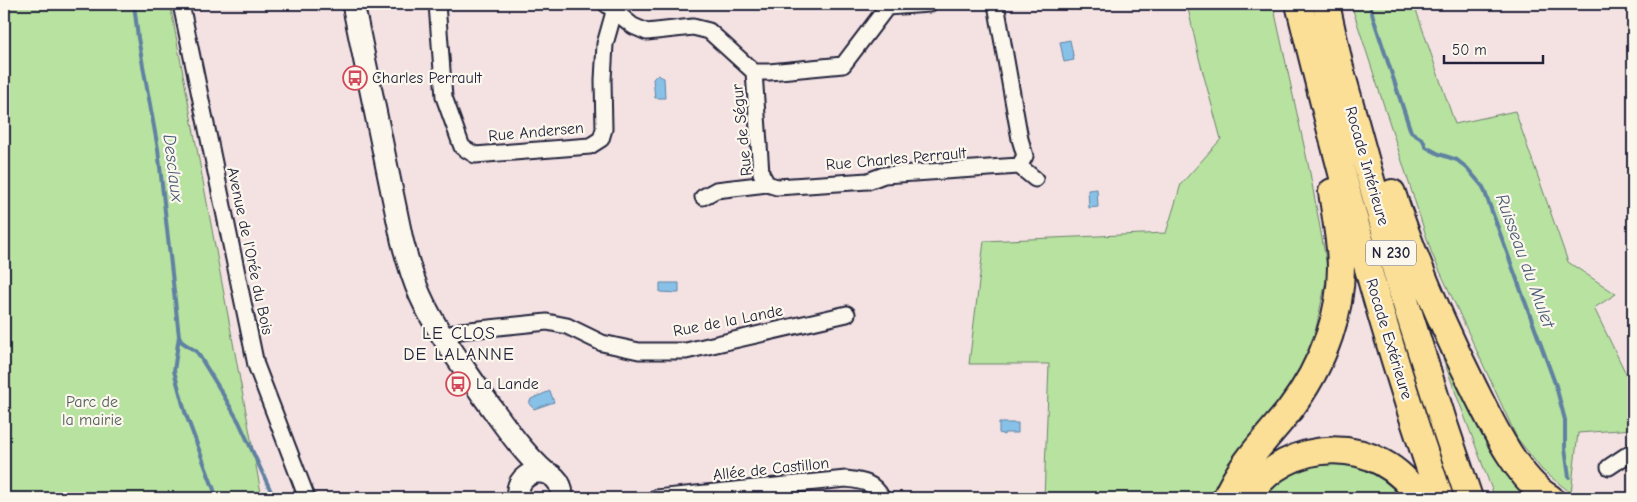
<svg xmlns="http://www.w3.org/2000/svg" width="1637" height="502" viewBox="0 0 1637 502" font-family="'Comic Neue',sans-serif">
	<rect width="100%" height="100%" fill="#f4e2e3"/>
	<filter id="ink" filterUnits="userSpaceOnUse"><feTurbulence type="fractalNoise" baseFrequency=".02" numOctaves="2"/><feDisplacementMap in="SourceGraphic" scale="10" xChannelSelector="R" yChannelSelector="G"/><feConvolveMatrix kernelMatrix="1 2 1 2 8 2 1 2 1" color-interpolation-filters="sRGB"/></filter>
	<g filter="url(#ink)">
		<path fill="#b7e29f" stroke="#6c826d" d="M4 4H170L262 498H4Z
			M1187 4H1273L1310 173 1328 271 1311 352 1280 400 1235 456 1208 498H1044L1049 364H969L984 241 1166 233 1181 184 1221 139 1199 58Z
			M1351 4H1414L1455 124 1515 111 1568 262 1616 294 1594 308 1633 388V429L1578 433 1571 493 1542 470 1517 438 1432 254Z
			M1427 316 1543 498H1495Z
			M1312 462 1366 466 1409 498H1259L1278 478Z"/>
		<path fill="#88c1e7" stroke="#5f81a2" d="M1070 40 1074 60 1064 62 1060 42Z
			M657 75 664 78 665 98H655L653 79Z
			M1097 189 1098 207 1089 208 1088 190Z
			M660 283H679V293L660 292Z
			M550 391 554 402 534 409 529 404 531 399Z
			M999 423H1018V433H1004V435L999 433Z"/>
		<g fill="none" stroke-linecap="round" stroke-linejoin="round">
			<path stroke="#5f81a2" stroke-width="4" d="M134 4 138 38 158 149 179 336 174 371 185 412 217 498
				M1370 4 1373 17 1411 132 1423 140 1426 147 1439 154 1457 160 1467 168 1483 187 1556 386 1565 420V448L1569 477
				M179 336 182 342 197 352 221 391 239 422 274 498"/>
			<g stroke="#22223b" stroke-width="19">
				<path id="street" d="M181 4 256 365 307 498
					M437 4 444 97 462 147 475 155 590 146 601 139 604 129 603 80 605 44 614 12
					M606 4 633 26 647 32 693 27 709 31 754 72H769L843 65 887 7 929 4
					M754 72 761 173 767 184
					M1019 166 1035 179
					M703 197 716 190 767 184 777 187 868 181 884 175 1019 166 1025 156 1020 139 996 4
					M442 337 460 331 547 322 567 326 602 343 639 351H686L847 314
					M1609 467 1633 451
					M656 498 846 479C862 481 874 482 882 498"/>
			</g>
			<g stroke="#22223b" stroke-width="25">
				<path id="secondary" d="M353 4 402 240C407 259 412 277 420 295 436 331 461 363 483 396 503 423 521 451 546 473
					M518 498C513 466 563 461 562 498"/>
			</g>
			<g stroke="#22223b" stroke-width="30">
				<path id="highway" d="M1299 4C1340 170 1383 336 1440 498
					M1326 4 1340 68 1400 285 1444 424 1469 498
					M1392 193C1414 260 1442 324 1473 386 1490 420 1517 479 1550 498
					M1226 498C1239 466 1266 439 1288 412 1323 366 1346 308 1340 249 1338 230 1335 211 1332 192
					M1247 498C1286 435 1381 434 1419 498"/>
			</g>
			<use href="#street" stroke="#fbf7ec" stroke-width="15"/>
			<use href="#secondary" stroke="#fbf7ec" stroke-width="21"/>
			<use href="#highway" stroke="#fbdf96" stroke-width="26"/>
		</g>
	</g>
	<defs>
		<g id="bus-ring" transform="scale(1.25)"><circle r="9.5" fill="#fbf7ec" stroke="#d1495b" stroke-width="1.5"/><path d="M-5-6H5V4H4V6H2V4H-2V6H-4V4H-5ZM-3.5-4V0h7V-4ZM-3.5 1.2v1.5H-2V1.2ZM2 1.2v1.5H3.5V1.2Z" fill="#d1495b"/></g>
	</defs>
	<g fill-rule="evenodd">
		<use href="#bus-ring" x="355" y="78"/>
		<use href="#bus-ring" x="458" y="384"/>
	</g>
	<g text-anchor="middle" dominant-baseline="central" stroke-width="4.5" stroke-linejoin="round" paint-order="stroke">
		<rect fill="#fbf7ec" stroke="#636270" stroke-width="1" x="1366" y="240.5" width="50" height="25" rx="4"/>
		<g font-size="15" font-weight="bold" fill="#22223b">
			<text x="1391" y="253">N 230</text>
		</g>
		<g font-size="16" fill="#22223b" stroke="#fbf7ec" text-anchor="start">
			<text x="372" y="78">Charles Perrault</text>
			<text x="476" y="384">La Lande</text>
		</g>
		<g font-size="16" fill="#22223b" stroke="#fbf7ec">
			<text transform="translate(742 130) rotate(-96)">Rue de Ségur</text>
			<text transform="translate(536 132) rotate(-5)">Rue Andersen</text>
			<text transform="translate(896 159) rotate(-5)">Rue Charles Perrault</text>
			<text transform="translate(1367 166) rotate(74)">Rocade Intérieure</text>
			<text transform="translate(250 251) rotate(78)">Avenue de l'Orée du Bois</text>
			<text transform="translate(728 321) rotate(-11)">Rue de la Lande</text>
			<text transform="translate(1389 339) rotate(73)">Rocade Extérieure</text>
			<text transform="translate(771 469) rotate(-6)">Allée de Castillon</text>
		</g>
		<g font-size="16" fill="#4f5c59" stroke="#fbf7ec">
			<text x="92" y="402">Parc de<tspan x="92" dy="18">la mairie</tspan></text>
		</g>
		<g font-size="18" font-style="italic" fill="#465a77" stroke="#fbf7ec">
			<text transform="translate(173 168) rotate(83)">Desclaux</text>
			<text transform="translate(1525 261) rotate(70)">Ruisseau du Mulet</text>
		</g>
		<g font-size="18" letter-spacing="1" fill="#22223b" stroke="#fbf7ec">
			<text x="459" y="333">LE CLOS<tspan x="459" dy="21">DE LALANNE</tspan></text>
		</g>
	</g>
	<rect width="1637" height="502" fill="none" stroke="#fbf7ec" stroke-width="20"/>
	<rect x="10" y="10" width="1617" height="482" fill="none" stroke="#22223b" stroke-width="2" filter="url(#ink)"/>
	<path d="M1444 55v8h99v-8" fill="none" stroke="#22223b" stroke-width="2.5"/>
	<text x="1452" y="55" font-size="15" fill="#22223b" stroke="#fbf7ec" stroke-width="4" paint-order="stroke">50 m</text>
</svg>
